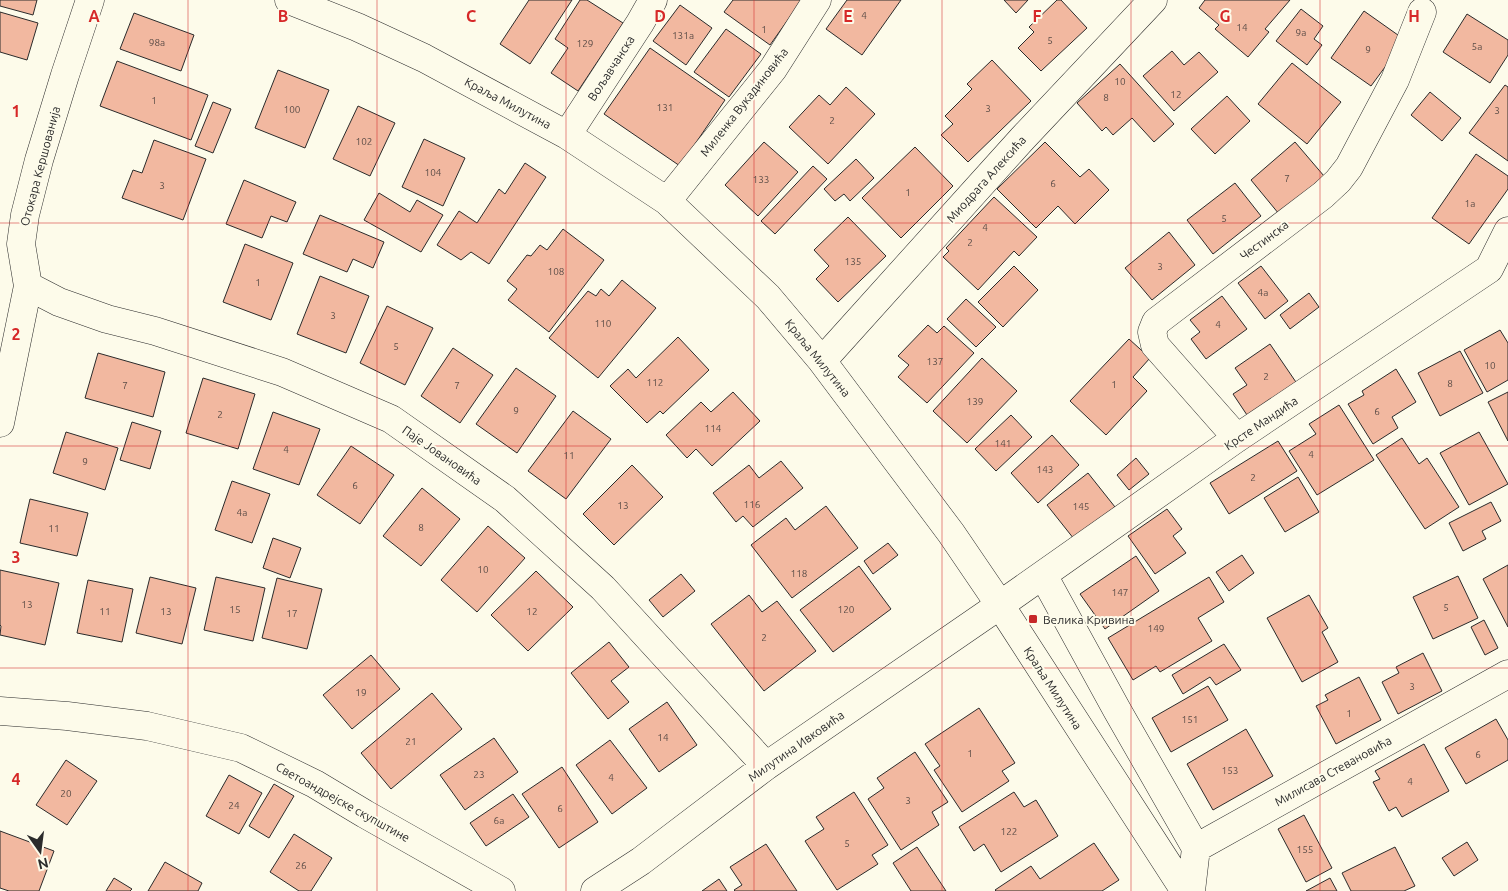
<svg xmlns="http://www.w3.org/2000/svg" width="1508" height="891" viewBox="0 0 1508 891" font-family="Ubuntu,sans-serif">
	<rect width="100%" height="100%" fill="#fdfbea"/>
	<path fill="#f2b8a0" stroke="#2b2b2b" d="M0 0H37L33 15 0 6Z
		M529 0H572L530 64 500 44Z
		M580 0H587L623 23 578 91 551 73 568 48 555 39Z
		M733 0H802L770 45 724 12Z
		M847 0H901L862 55 826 29Z
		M1004 0H1028L1016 13Z
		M1057 0H1061L1087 28 1041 71 1018 48 1034 32 1029 27Z
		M1205 0H1290L1265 29 1269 32 1248 57 1215 29 1219 25 1199 8Z
		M680 5 712 28 686 65 653 41Z
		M1301 9 1323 26 1314 39 1322 45 1307 65 1276 41Z
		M1364 11 1405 40 1371 86 1331 58Z
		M0 12 38 23 27 60 0 52Z
		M134 13 194 35 181 71 120 49Z
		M1467 14 1508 40V55L1490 83 1443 52Z
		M726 29 761 54 729 97 694 72Z
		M650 48 725 100 680 166 604 114Z
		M1172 51 1184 65 1199 52 1218 72 1174 111 1143 76Z
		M992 60 1031 101 968 162 941 135 953 124 945 116 972 89 967 84Z
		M117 61 208 95 191 140 100 106Z
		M1292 63 1341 102 1307 144 1258 104Z
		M1120 64 1174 124 1154 142 1132 118 1113 135 1106 127 1102 131 1077 103Z
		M278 70 329 90 305 148 255 128Z
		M1505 85 1508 87V161L1469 133Z
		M846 87 875 114 828 164 789 127 819 95 830 105Z
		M1430 92 1461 118 1442 141 1411 115Z
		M1227 96 1250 121 1215 154 1191 129Z
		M213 102 231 109 213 153 195 146Z
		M358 106 395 123 370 176 333 159Z
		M424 139 465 158 443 206 402 187Z
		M154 140 206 159 183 220 122 198 133 170 142 173Z
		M764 142 798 172 758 216 725 185Z
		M1045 142 1080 177 1089 169 1109 190 1075 224 1058 206 1036 228 997 189Z
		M1295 142 1324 176 1279 214 1251 180Z
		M915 147 953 186 901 238 862 198Z
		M1476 154 1508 176V189L1469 244 1432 218Z
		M856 159 874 178 850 201 844 194 835 201 824 189Z
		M525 163 546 177 489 264 471 252 461 260 437 245 459 211 477 223 499 189 505 194Z
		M813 166 827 179 775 234 761 221Z
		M244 180 296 202 287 222 271 216 262 238 226 224Z
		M1235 183 1261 216 1213 254 1187 220Z
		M379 193 410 212 417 200 443 215 421 252 364 220Z
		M994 197 1037 237 1019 256 1014 251 978 290 943 257 949 251 946 248Z
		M320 215 384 242 373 268 353 259 347 272 303 254Z
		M848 217 886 256 838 302 816 279 829 266 814 250Z
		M563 229 604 260 549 332 508 300 517 289 507 281 527 255 531 256 540 245 547 250Z
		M1169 232 1195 265 1152 300 1125 268Z
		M245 244 293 263 271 320 223 302Z
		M1014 266 1038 290 1003 327 978 302Z
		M1261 266 1288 301 1265 319 1238 283Z
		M320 276 369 296 346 353 297 334Z
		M622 280 656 308 598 378 549 338 588 291 596 296 601 289 609 296Z
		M1309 293 1319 307 1290 329 1280 315Z
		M1222 296 1247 329 1206 359 1191 339 1200 332 1190 320Z
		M966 299 996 327 976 347 947 319Z
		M387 306 433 328 405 385 360 363Z
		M928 325 937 333 944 326 974 353 927 403 898 377 909 365 898 356Z
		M1500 330 1508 343V380L1487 392 1464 350Z
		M678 337 709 370 663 414 660 411 647 423 610 386 628 369 636 378Z
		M1129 339 1150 358 1133 377 1147 391 1106 435 1070 401Z
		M1270 344 1300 388 1251 421 1233 394 1247 385 1235 368Z
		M453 348 493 375 460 423 421 396Z
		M1460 351 1483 393 1440 416 1418 373Z
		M98 353 165 372 153 417 85 398Z
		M982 358 1017 391 967 443 933 411Z
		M516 368 556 396 517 453 476 424Z
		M1396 369 1416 402 1392 417 1398 428 1373 444 1348 404 1364 395 1362 391Z
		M203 378 255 394 238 449 186 433Z
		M733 392 760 421 712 466 696 449 687 458 666 435 701 402 711 412Z
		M1508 392V441L1488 402Z
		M1339 405 1374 460 1317 495 1289 451 1316 434 1309 424Z
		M573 411 611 439 566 499 528 471Z
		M273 412 320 429 299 485 253 469Z
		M1011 415 1032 437 996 471 975 449Z
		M132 422 161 431 150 469 120 460Z
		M66 432 118 448 105 490 53 473Z
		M1479 432 1508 484 1469 505 1440 453Z
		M1052 435 1079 465 1038 503 1011 473Z
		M1402 438 1419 464 1427 458 1459 507 1425 529 1376 455Z
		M1278 441 1297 471 1229 514 1210 483Z
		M351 446 394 475 360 524 317 495Z
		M1136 458 1149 474 1129 490 1117 475Z
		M781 461 803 488 753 527 743 516 736 522 713 493 749 465 759 478Z
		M632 465 663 497 614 545 583 514Z
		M1088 473 1115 507 1074 539 1047 505Z
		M1298 477 1319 512 1285 532 1264 498Z
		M232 481 270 494 252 543 215 530Z
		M422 488 460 519 421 566 383 536Z
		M30 499 88 513 77 556 20 543Z
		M1491 502 1501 521 1482 531 1486 539 1463 551 1449 523Z
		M826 506 858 548 792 598 751 545 786 518 795 530Z
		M1167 509 1182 529 1173 536 1186 553 1155 574 1128 536Z
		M488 526 525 558 477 612 441 580Z
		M273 538 301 548 290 578 263 568Z
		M888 543 898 555 873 574 864 561Z
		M1242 555 1254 573 1229 591 1216 572Z
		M1136 556 1159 591 1105 629 1080 594Z
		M1508 565V627L1483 579Z
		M859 566 891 609 833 652 800 610Z
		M0 570 59 583 45 645 0 635 1 626 0 625Z
		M536 571 573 607 528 651 491 615Z
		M681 574 695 591 663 617 649 600Z
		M1458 576 1478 618 1433 639 1413 597Z
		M150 577 196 588 182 644 136 633Z
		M216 577 265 588 253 641 204 630Z
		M1209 577 1224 602 1198 618 1212 641 1160 672 1156 666 1133 680 1108 638Z
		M277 578 322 589 307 649 262 638Z
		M88 580 133 589 122 642 77 633Z
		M749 595 762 612 777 601 816 651 764 691 711 624Z
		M1309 595 1328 628 1322 632 1338 662 1302 682 1267 618Z
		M1484 620 1498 648 1485 655 1471 627Z
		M609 642 629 667 611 681 629 702 608 719 571 673Z
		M1224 644 1241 670 1216 685 1210 677 1183 694 1172 675Z
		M1423 653 1442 691 1398 714 1382 682 1399 673 1396 667Z
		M371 655 400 689 352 729 323 695Z
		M1359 677 1381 720 1336 744 1316 706 1328 700 1325 695Z
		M1208 686 1228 720 1171 752 1152 718Z
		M432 693 462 729 391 789 361 753Z
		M667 702 697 745 659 772 629 729Z
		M979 708 1015 763 1002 771 1009 781 962 812 934 770 940 766 925 744Z
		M1496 719 1508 740V760L1466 784 1445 748Z
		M1246 729 1273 776 1213 810 1187 764Z
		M494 738 518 772 465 810 440 775Z
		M610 740 647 788 612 814 576 765Z
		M1424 744 1449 791 1402 817 1396 807 1389 811 1373 782 1380 779 1375 771Z
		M915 752 948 802 932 812 939 825 901 850 868 799 884 788 877 778Z
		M66 760 97 781 67 825 36 805Z
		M562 767 598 822 559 848 522 794Z
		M229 775 262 793 239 834 206 816Z
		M274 784 294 796 269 838 249 826Z
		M854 792 888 845 872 855 878 864 837 890 805 841 824 829 816 817Z
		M1014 792 1024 807 1036 800 1058 836 1001 872 984 844 974 851 959 827Z
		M513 794 529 817 486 846 470 823Z
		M1304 815 1332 868 1306 882 1278 829Z
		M0 831 54 851 39 891H9L0 888Z
		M294 834 332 858 311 891H299L270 872Z
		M1467 842 1478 860 1454 876 1442 858Z
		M1094 843 1119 880 1102 891H996L995 890 1031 866 1040 879Z
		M766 844 797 891H735L734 890 742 885 730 867Z
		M917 847 946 891H911L893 863Z
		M1395 847 1415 886 1404 891H1351L1342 873Z
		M165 862 202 883 198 891H148Z
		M114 878 132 889 130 891H106Z
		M1330 878 1337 891H1306Z
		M719 879 727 891H702Z"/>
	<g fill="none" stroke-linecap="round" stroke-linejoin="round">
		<g stroke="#2b2b2b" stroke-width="29">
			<path id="minor" d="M289 0 357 27 424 58 567 135 667 201 768 297 822 361 951 533 1000 605 1185 891
				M567 135 640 23 653 0
				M667 201 773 69 817 0
				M28 286 59 302 107 319 155 331 282 372 391 419 505 499 603 588 766 766
				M822 361 1022 139 1153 0
				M0 423 28 286 21 244 25 215 39 160 65 75 90 0
				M1237 438 1155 345 1152 332 1156 322 1323 195 1338 181 1349 167 1395 80 1422 12
				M1043 575 1117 710 1196 848
				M0 711 67 716 147 726 241 748 315 784 365 814 501 891
				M595 891 641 861 766 766 1000 605 1237 438 1489 269 1508 231
				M1191 891 1196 848 1508 674"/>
		</g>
		<use href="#minor" stroke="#fdfbea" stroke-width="28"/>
	</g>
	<path fill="none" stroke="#d62828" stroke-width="1" stroke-opacity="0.55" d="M188 0V891M377 0V891M566 0V891M754 0V891M942 0V891M1131 0V891M1320 0V891M0 223H1508M0 446H1508M0 668H1508"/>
	<rect fill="#c62828" stroke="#fdfbea" stroke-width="2" x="1028" y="614" width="10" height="10" rx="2.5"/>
	<g text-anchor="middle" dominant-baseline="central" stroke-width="4" stroke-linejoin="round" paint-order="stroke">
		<g font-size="10" fill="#5d4e48">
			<text x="864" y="15">4</text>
			<text x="1242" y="27">14</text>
			<text x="764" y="29">1</text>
			<text x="1301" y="32">9a</text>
			<text x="683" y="35">131a</text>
			<text x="1050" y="40">5</text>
			<text x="157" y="42">98a</text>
			<text x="585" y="43">129</text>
			<text x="1477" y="46">5a</text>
			<text x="1368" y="49">9</text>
			<text x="1120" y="81">10</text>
			<text x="1176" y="94">12</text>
			<text x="1106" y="97">8</text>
			<text x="154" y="100">1</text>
			<text x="665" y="107">131</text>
			<text x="988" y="108">3</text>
			<text x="292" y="109">100</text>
			<text x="1497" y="110">3</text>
			<text x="832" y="120">2</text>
			<text x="364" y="141">102</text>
			<text x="433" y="172">104</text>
			<text x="1287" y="178">7</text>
			<text x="761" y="179">133</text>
			<text x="1053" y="183">6</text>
			<text x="162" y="185">3</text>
			<text x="908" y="192">1</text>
			<text x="1470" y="203">1a</text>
			<text x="1224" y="218">5</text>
			<text x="985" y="227">4</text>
			<text x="970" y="242">2</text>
			<text x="853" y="261">135</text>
			<text x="1160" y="266">3</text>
			<text x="556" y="271">108</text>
			<text x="258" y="282">1</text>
			<text x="1263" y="292">4a</text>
			<text x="333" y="315">3</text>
			<text x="603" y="323">110</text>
			<text x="1218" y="324">4</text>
			<text x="396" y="346">5</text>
			<text x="935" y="361">137</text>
			<text x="1490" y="365">10</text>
			<text x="1266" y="376">2</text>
			<text x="655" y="382">112</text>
			<text x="1450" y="383">8</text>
			<text x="1114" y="384">1</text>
			<text x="125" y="385">7</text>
			<text x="457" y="385">7</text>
			<text x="975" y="401">139</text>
			<text x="516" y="410">9</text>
			<text x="1377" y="411">6</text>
			<text x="220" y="414">2</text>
			<text x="713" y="428">114</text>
			<text x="1003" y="443">141</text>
			<text x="286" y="449">4</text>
			<text x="1311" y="454">4</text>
			<text x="569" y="455">11</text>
			<text x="85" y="461">9</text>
			<text x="1045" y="469">143</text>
			<text x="1253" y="477">2</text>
			<text x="355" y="485">6</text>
			<text x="752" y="504">116</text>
			<text x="623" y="505">13</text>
			<text x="1081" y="506">145</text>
			<text x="242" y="512">4a</text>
			<text x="421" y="527">8</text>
			<text x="54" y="528">11</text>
			<text x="483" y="569">10</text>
			<text x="799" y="573">118</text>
			<text x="1120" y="592">147</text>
			<text x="27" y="604">13</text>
			<text x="1446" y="607">5</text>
			<text x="235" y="609">15</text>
			<text x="846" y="609">120</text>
			<text x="105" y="611">11</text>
			<text x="166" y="611">13</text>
			<text x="532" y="611">12</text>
			<text x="292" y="613">17</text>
			<text x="1156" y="628">149</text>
			<text x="764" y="637">2</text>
			<text x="1412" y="686">3</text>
			<text x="361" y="692">19</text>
			<text x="1349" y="713">1</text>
			<text x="1190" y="719">151</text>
			<text x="663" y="737">14</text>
			<text x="411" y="741">21</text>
			<text x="970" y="753">1</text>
			<text x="1478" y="754">6</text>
			<text x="1230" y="770">153</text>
			<text x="479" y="774">23</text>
			<text x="611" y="777">4</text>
			<text x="1410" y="781">4</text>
			<text x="66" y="793">20</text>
			<text x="908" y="800">3</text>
			<text x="234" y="805">24</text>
			<text x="560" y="808">6</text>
			<text x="499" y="820">6a</text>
			<text x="1009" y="831">122</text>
			<text x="847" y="843">5</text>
			<text x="1305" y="849">155</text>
			<text x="301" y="865">26</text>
		</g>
		<g font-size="12" fill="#2b2b2b" stroke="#fdfbea">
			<text transform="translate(611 68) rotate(-57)">Вољавчанска</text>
			<text transform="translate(744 102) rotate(-52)">Миленка Вукадиновића</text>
			<text transform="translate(508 103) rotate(28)">Краља Милутина</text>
			<text transform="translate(40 166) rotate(-75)">Отокара Кершованија</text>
			<text transform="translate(986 179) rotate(-48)">Миодрага Алексића</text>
			<text transform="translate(1264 240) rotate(-37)">Честинска</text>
			<text transform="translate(818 358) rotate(51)">Краља Милутина</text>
			<text transform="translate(1261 423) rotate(-34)">Крсте Мандића</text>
			<text transform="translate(442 455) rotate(35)">Паје Јовановића</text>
			<text transform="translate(1053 688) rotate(57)">Краља Милутина</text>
			<text transform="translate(796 746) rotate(-35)">Милутина Ивковића</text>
			<text transform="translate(1333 771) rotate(-29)">Милисава Стевановића</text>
			<text transform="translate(343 802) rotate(29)">Светоандрејске скупштине</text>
		</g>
		<g font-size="12" fill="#2b2b2b" stroke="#fdfbea" text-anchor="start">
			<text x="1043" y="619">Велика Кривина</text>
		</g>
	</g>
	<g font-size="16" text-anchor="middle" font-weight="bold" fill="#d62828" stroke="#fdfbea" stroke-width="4" stroke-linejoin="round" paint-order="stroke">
		<text x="94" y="22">A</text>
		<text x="283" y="22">B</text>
		<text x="471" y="22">C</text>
		<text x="660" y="22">D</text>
		<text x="848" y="22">E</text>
		<text x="1037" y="22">F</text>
		<text x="1225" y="22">G</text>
		<text x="1414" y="22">H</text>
		<text x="16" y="117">1</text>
		<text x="16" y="340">2</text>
		<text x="16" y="563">3</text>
		<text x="16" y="785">4</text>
	</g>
	<g transform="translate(40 851) rotate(166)" stroke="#fdfbea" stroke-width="4" paint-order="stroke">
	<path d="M0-4L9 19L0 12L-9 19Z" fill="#2b2b2b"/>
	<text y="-8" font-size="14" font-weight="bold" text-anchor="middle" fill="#2b2b2b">N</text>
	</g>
</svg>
